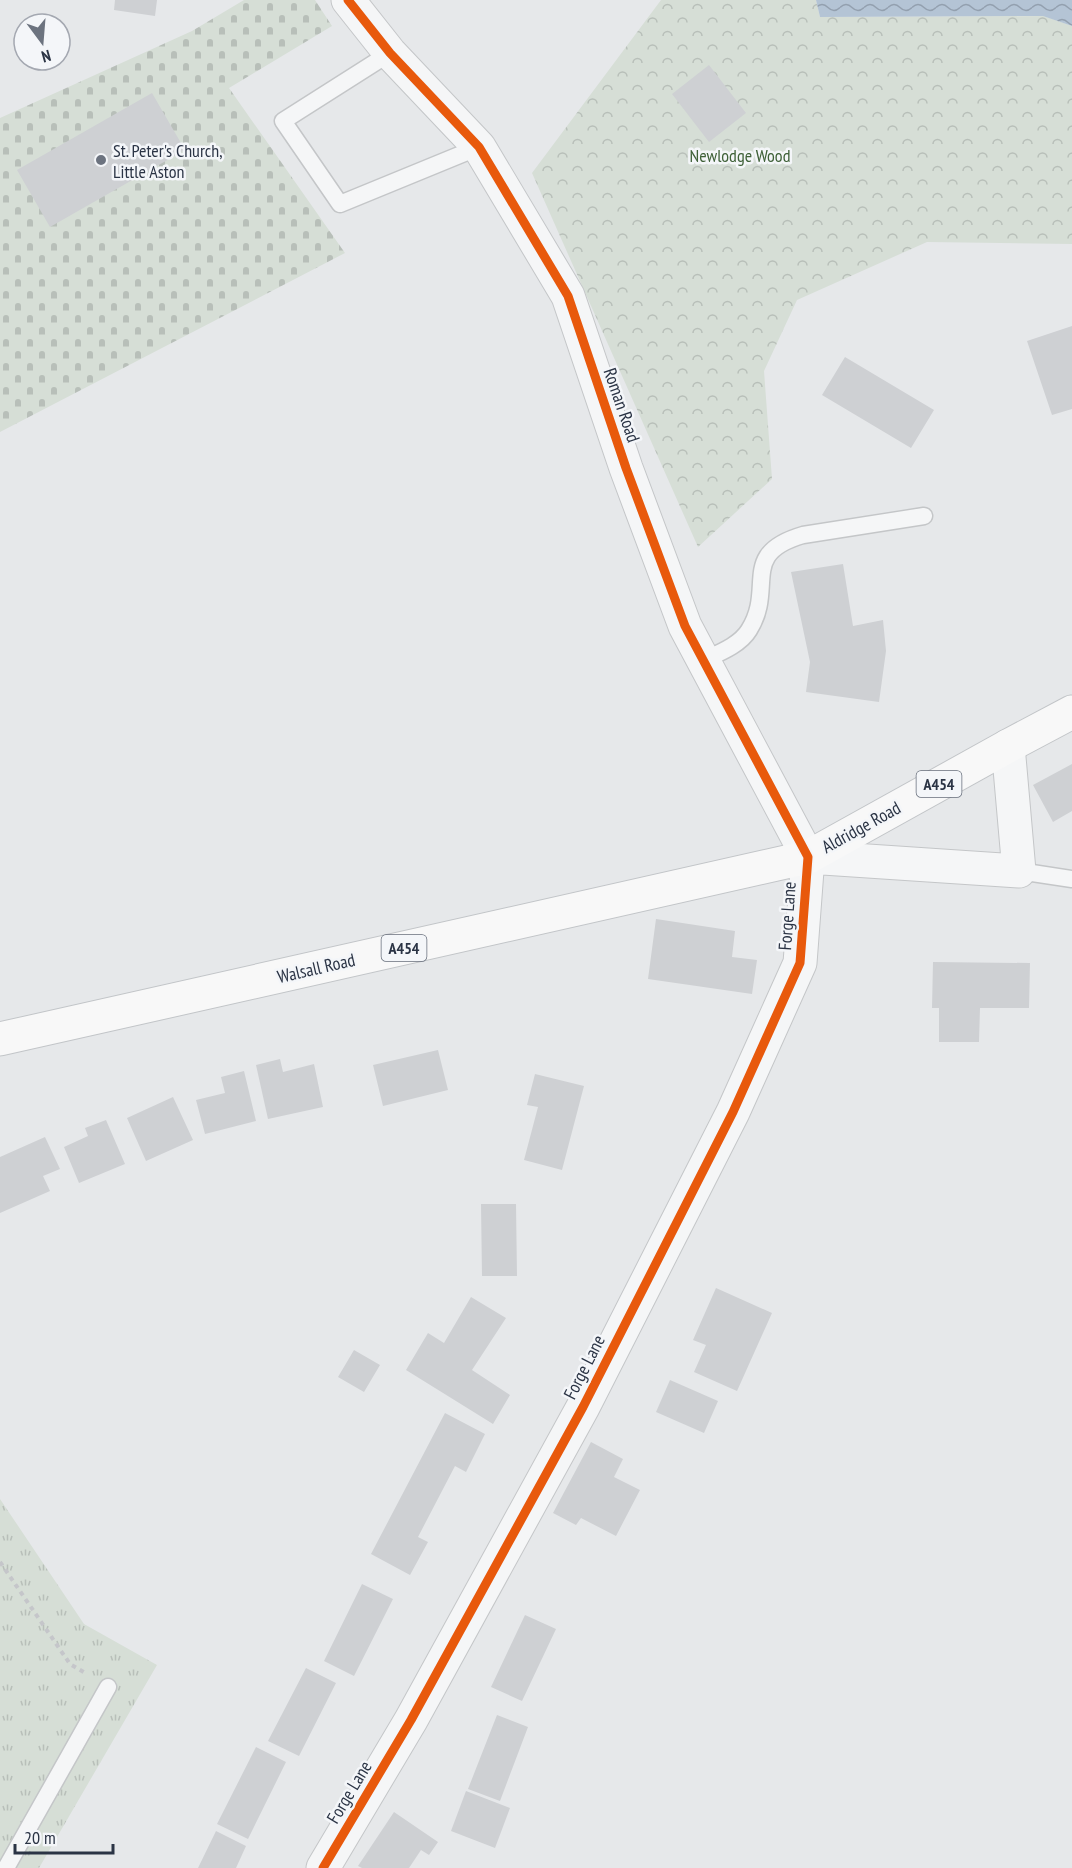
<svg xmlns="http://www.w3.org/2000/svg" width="1072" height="1868" viewBox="0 0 1072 1868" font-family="'PT Sans Narrow',sans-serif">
	<defs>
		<pattern id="grass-tufts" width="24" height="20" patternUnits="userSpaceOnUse" patternTransform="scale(1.5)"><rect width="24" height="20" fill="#d6ded6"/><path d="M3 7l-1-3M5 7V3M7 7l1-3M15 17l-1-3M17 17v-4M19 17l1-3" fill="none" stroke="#b8bfb9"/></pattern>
		<pattern id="forest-crowns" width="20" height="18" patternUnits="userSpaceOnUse" patternTransform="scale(1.5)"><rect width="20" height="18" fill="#d6ded6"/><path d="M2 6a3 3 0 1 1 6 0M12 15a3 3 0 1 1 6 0" fill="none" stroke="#b8bfb9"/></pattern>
		<pattern id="cemetery-stones" width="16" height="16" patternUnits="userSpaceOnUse" patternTransform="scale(1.5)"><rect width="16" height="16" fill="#d6ded6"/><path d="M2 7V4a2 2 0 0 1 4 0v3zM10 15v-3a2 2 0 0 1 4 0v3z" fill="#b8bfb9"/></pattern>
		<pattern id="water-waves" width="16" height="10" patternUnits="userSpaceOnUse" patternTransform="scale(1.5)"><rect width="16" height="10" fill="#b4c4d5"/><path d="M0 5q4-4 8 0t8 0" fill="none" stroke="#93a0af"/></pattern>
	</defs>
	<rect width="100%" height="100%" fill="#e6e8ea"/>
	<path fill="url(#grass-tufts)" d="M0 1499 84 1624 157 1665 39 1868H0Z"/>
	<path fill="url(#forest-crowns)" d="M661 0H816L820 17 1044 16 1072 26V244L927 242 797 300 764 371 772 479 698 547 532 173Z"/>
	<path fill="url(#cemetery-stones)" d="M244 0H315L332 26 229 88 345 253 0 432V118L192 31Z"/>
	<path fill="url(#water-waves)" d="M816 0H1072V26L1043 16 820 17Z"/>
	<path fill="#ced0d3" d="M115 0H157L155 16 114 10Z
		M709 65 746 113 709 142 672 94Z
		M152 93 185 150 50 227 17 170Z
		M1072 326V409L1052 415 1027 341Z
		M845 357 934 410 911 448 822 395Z
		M843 564 853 626 883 620 886 651 879 702 806 692 810 662 791 572Z
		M1072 764V811L1053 822 1033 785Z
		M656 919 735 931 732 957 757 960 752 994 648 979Z
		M933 962 1030 963 1029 1008H980L979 1042H939V1008H932Z
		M438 1050 448 1090 383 1106 373 1065Z
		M280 1059 283 1072 314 1064 323 1107 268 1119 256 1065Z
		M244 1071 256 1121 205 1134 196 1100 225 1093 221 1077Z
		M535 1074 584 1086 562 1170 524 1160 538 1107 527 1105Z
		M173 1097 193 1140 146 1161 127 1118Z
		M106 1120 125 1164 79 1183 64 1147 88 1136 85 1128Z
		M45 1137 60 1169 43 1176 50 1191 0 1213V1157Z
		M481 1204H516L517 1276H482Z
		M716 1288 772 1313 737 1391 694 1372 706 1345 693 1340Z
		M471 1297 506 1318 472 1370 510 1395 493 1424 406 1370 428 1333 444 1343Z
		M354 1350 380 1365 364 1392 338 1377Z
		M670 1380 718 1401 704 1433 656 1412Z
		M445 1413 485 1434 466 1472 455 1466 418 1537 428 1542 410 1575 371 1554Z
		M591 1442 623 1459 614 1477 640 1490 616 1536 581 1518 576 1525 553 1513Z
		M362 1584 393 1599 354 1676 324 1661Z
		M525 1615 556 1629 522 1701 491 1687Z
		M306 1668 336 1683 299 1756 268 1741Z
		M497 1715 528 1727 500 1801 468 1789Z
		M256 1747 286 1762 248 1839 217 1824Z
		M466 1791 510 1808 495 1848 451 1831Z
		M394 1812 438 1842 429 1855 421 1850 409 1868H362L358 1866Z
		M216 1831 246 1846 236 1868H198Z"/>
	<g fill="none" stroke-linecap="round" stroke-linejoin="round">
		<g stroke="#c4c6c8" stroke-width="19">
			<path id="service" d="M390 53 283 121 340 204 479 147
				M704 660C719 653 740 645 749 630 776 587 738 554 803 535L924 516
				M1019 871 1072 879
				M6 1868 108 1687"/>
		</g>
		<g stroke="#c4c6c8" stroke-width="35">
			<path id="minor" d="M348 0 390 53 479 147 568 296 626 468 685 626 808 857
				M808 857 1019 871 1008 746
				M323 1868 411 1720 583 1407 733 1112 800 963 808 857"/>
		</g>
		<g stroke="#c2c5c8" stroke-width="35">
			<path id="primary" d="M0 1039 808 857 1008 746 1072 712"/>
		</g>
		<path stroke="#c5c6ca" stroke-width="4" stroke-dasharray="4.5 4.5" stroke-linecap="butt" d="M0 1562 70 1664 87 1674"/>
		<use href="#service" stroke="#f5f6f7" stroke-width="16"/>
		<use href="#minor" stroke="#f5f6f7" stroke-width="33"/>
		<use href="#primary" stroke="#f8f8f8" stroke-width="33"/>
		<g stroke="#f4f6f9" stroke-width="13">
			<path id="cycleway" d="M323 1868 411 1720 583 1407 733 1112 800 963 808 857 685 626 626 468 568 296 479 147 390 53 348 0"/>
		</g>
		<use href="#cycleway" stroke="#e8590c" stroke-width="9"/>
	</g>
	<circle fill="#6c737f" stroke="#f4f6f9" stroke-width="2" cx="101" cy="160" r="6"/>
	<g text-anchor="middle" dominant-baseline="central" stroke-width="5" stroke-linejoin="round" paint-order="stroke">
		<g fill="#f4f6f9" stroke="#676e7b" stroke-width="1.5">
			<rect x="916.5" y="771" width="45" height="26" rx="4.5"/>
			<rect x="381.5" y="935" width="45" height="26" rx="4.5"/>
		</g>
		<g font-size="16" font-weight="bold" fill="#2b3445">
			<text x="939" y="784">A454</text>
			<text x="404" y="948">A454</text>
		</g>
		<g font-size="18" fill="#2b3445" stroke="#f4f6f9" text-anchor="start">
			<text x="113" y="150">St. Peter's Church,<tspan x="113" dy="21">Little Aston</tspan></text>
		</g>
		<g font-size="18" fill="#3f6138" stroke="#f4f6f9">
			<text x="740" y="155">Newlodge Wood</text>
		</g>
		<g font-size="18" fill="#2b3445" stroke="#f4f6f9">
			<text transform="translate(622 405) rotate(71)">Roman Road</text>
			<text transform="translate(861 827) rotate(-29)">Aldridge Road</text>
			<text transform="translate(787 916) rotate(-86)">Forge Lane</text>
			<text transform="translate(316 968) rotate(-13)">Walsall Road</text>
			<text transform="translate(584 1367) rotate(-63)">Forge Lane</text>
			<text transform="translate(349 1792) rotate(-59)">Forge Lane</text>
		</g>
	</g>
	<g transform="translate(42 42) rotate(164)"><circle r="28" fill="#f4f6f9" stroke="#a4a8b1" stroke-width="1.5"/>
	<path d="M0-4.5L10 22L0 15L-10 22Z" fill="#6c737f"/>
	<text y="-9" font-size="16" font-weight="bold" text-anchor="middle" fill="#2b3445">N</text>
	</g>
	<path d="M15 1844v9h98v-9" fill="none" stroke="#2b3445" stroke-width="3"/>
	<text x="24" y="1844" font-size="18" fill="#2b3445" stroke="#f4f6f9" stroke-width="4.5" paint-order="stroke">20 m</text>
</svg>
